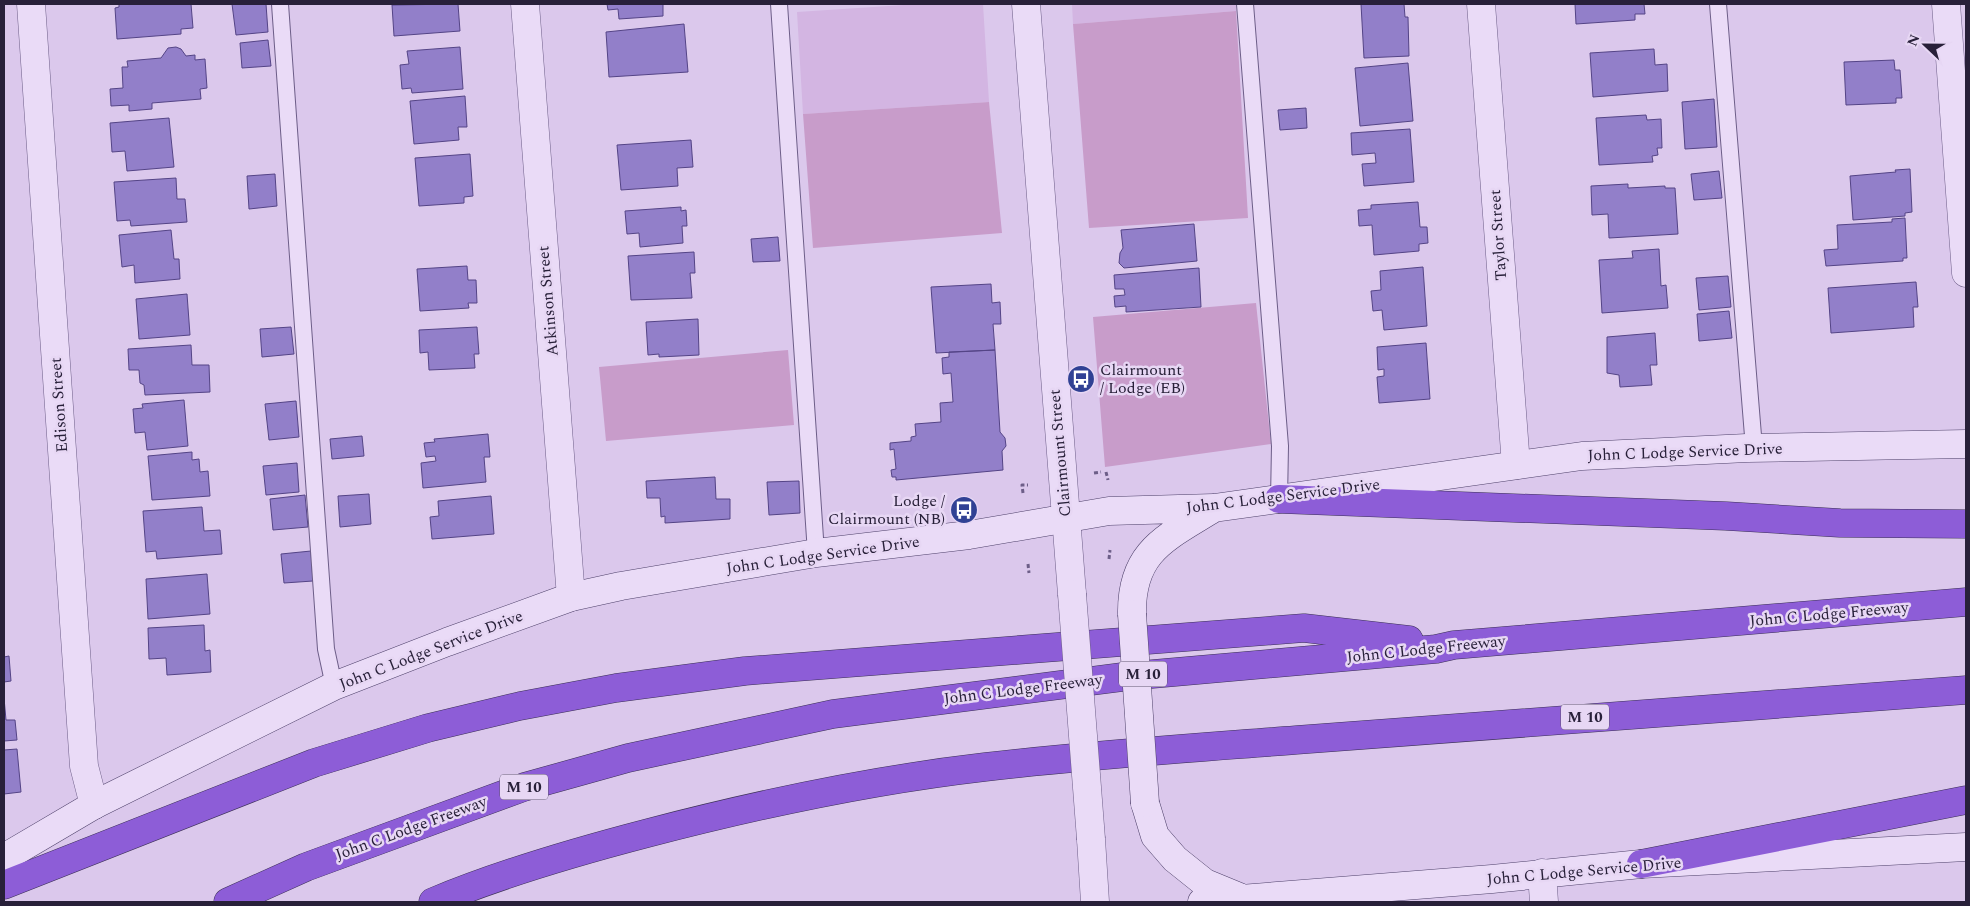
<svg xmlns="http://www.w3.org/2000/svg" width="1970" height="906" viewBox="0 0 1970 906" font-family="Spectral,serif">
	<rect width="100%" height="100%" fill="#dbc8ec"/>
	<path fill="#d3b5e2" d="M919 4H983L989 102 803 114 797 12Z
		M1072 4H1236V11L1073 24Z"/>
	<path fill="#c89cca" d="M1236 11 1248 218 1089 228 1073 24Z
		M989 102 1002 233 813 248 803 114Z
		M1256 303 1271 444 1105 467 1093 317Z
		M788 350 794 425 606 441 599 367Z"/>
	<path fill="#927fc9" stroke="#544486" d="M119 4H191L193 28 181 29V34L117 39 115 8 119 7Z
		M232 4H266L268 32 236 35Z
		M458 4 460 31 394 36 392 5Z
		M607 4H663V16L619 19 618 9 608 10Z
		M1361 4H1404L1405 17H1408L1409 56 1364 58Z
		M1575 4H1644L1645 14H1635V20L1576 24Z
		M684 24 688 72 609 77 606 32Z
		M268 40 271 66 242 68 240 43Z
		M176 47 181 49 186 56 195 55V60L205 59 207 88 200 89 201 99 152 103V109L129 111V105L111 106 110 89 123 88 122 67H128L127 61 161 58 168 48Z
		M460 47 463 89 412 93 411 88 402 89 400 65 409 64 407 51Z
		M1654 49 1655 65 1667 64 1668 91 1593 97 1590 53Z
		M1894 60 1895 70H1900L1902 98H1896V103L1846 105 1844 62Z
		M1408 63 1413 121 1360 126 1355 68Z
		M465 96 467 127H458L459 140 414 144 410 101Z
		M1714 99 1717 147 1685 149 1682 102Z
		M1306 108 1307 128 1280 130 1278 110Z
		M1646 115 1647 120 1661 119 1662 148H1657L1658 155 1652 156 1653 162 1599 165 1596 118Z
		M169 118 174 167 127 171 125 151 112 152 110 123Z
		M1410 129 1414 182 1364 186 1362 164 1376 163 1375 153 1352 155 1351 133Z
		M691 140 693 167 677 168 678 186 621 190 617 145Z
		M470 154 473 196 464 197V203L419 206 415 158Z
		M1910 169 1912 212 1905 213V216L1853 220 1850 176 1896 172 1895 170Z
		M1719 171 1722 198 1694 200 1691 174Z
		M275 174 277 206 249 209 247 176Z
		M176 178 177 199H185L187 222 131 226 130 220 117 221 114 182Z
		M1628 184V188L1665 186V188H1675L1678 234 1609 238 1608 214 1592 215 1591 186Z
		M1418 202 1420 227H1427L1428 243 1419 244V251L1374 255 1372 225 1359 226 1358 210 1371 209V205Z
		M681 207V211L686 210 687 226H682L683 243 640 247 639 233 627 234 625 211Z
		M1905 218 1907 258H1903V261L1826 266 1824 250 1838 249 1837 225 1892 222V219Z
		M1194 224 1197 261 1124 268 1119 263 1120 253 1123 248 1121 230Z
		M171 230 174 259H179L180 279 135 283 134 265 122 267 119 235Z
		M778 237 780 261 753 262 751 239Z
		M1659 249 1661 286 1666 285 1668 308 1602 313 1599 260 1633 258 1632 251Z
		M694 252 695 273H690L692 298 631 300 628 256Z
		M467 266 468 280H476L477 303H468L469 308 420 311 417 269Z
		M1423 267 1427 326 1384 330 1382 310 1373 311 1371 291 1381 290 1380 271Z
		M1199 268 1201 307 1126 312V306L1115 307 1114 296 1125 295 1124 289H1115L1114 275Z
		M1728 276 1731 307 1699 310 1696 278Z
		M1916 282 1918 307H1913L1914 327 1831 333 1828 288Z
		M991 284 992 303 1000 302 1001 324H993L995 350 936 353 931 287Z
		M187 294 190 335 139 339 136 299Z
		M1729 311 1732 338 1699 341 1697 314Z
		M698 319 699 355 659 357V354L648 355 646 322Z
		M291 327 294 354 262 357 260 329Z
		M477 327 479 354H474L475 368 429 370 428 352 420 353 419 330Z
		M1655 333 1657 365H1650L1652 385 1620 387 1619 375 1607 373V337Z
		M1426 343 1430 399 1379 403 1377 377 1384 376V369L1378 370 1377 347Z
		M191 345 192 365H209L210 392 145 395 144 385 140 383 139 370H129L128 349Z
		M995 350 1000 432 1005 438 1006 446 1002 451 1003 470 896 480V477H892L891 470 896 469 894 449 890 450V443L911 441V437L916 436 915 424 941 422 940 403 953 402 951 373 943 374 942 358 949 357V352Z
		M184 400 188 446 147 450 145 432 135 433 133 409 143 408 142 404Z
		M296 401 299 437 269 440 265 404Z
		M488 434 490 457H484L486 482 423 488 421 463 436 461 435 456 426 457 424 443 435 442 434 439Z
		M362 436 364 456 332 459 330 439Z
		M192 452V460L199 459 200 472 208 471 210 496 152 500 148 456Z
		M297 463 299 492 266 495 263 466Z
		M715 477 716 499H730V519L665 523V516L661 517 660 498H647L646 481Z
		M799 481 800 513 769 515 767 482Z
		M369 494 371 524 340 527 338 496Z
		M305 495 308 527 273 530 270 499Z
		M491 496 494 534 432 539 430 517 439 516 438 501Z
		M202 507 204 531 220 530 222 554 157 559 156 551 146 552 143 511Z
		M311 551 313 581 284 583 281 554Z
		M207 574 210 614 148 619 146 579Z
		M204 625 205 651 210 650 211 672 167 675 166 658 149 659 148 628Z
		M9 656 11 681 4 682V688V657Z
		M4 698 6 720H15L17 740 4 741Z
		M17 749 21 792 4 794V750Z"/>
	<g fill="none" stroke-linecap="round" stroke-linejoin="round">
		<g stroke="#6d5e88" stroke-width="18">
			<path id="service" d="M280 4 326 649 334 686
				M779 4 816 553
				M1245 4 1280 446 1279 499
				M1718 4 1754 448"/>
		</g>
		<g stroke="#6d5e88" stroke-width="29">
			<path id="minor" d="M31 4 84 766 94 805
				M525 4 571 597
				M1026 4 1072 594
				M1481 4 1516 465
				M1946 4 1966 273
				M1091 839 1095 902
				M1542 873 1544 902"/>
		</g>
		<g stroke="#4e416a" stroke-width="29">
			<path id="secondary" d="M1132 614C1131 551 1166 538 1214 508
				M1145 803 1155 836 1175 859 1205 883 1239 897
				M4 858 94 805 334 686 447 642 571 597 621 586 816 553 969 535 1109 511 1214 508 1582 456 1747 448 1966 444
				M1202 902 1492 879 1641 864 1966 847"/>
		</g>
		<g stroke="#3c3156" stroke-width="29">
			<path id="motorway" d="M1279 499 1726 516 1840 523 1966 524
				M1641 864 1966 800
				M4 885 314 763 428 728 520 706 616 688 745 671 1304 628 1409 640
				M228 902 306 867 524 787 628 758 833 714 1130 676 1436 649 1454 645 1966 602
				M433 902C502 873 575 852 648 833 759 804 872 780 985 767 1088 755 1193 748 1296 740 1520 722 1743 705 1966 690"/>
		</g>
		<path stroke="#6d5e88" stroke-width="3" stroke-dasharray="4 2.5" stroke-linecap="butt" d="M1106 472 1108 480
			M1094 473 1101 472
			M1023 493 1022 485H1028
			M1109 559 1110 550
			M1028 564 1029 573"/>
		<use href="#service" stroke="#eadbf7" stroke-width="16"/>
		<use href="#minor" stroke="#eadbf7" stroke-width="28"/>
		<use href="#secondary" stroke="#eadbf7" stroke-width="28"/>
		<use href="#motorway" stroke="#8d5dd7" stroke-width="28"/>
		<g stroke="#6d5e88" stroke-width="29" stroke-linecap="butt">
			<path id="minor-bridge" d="M1072 594 1091 839"/>
		</g>
		<g stroke="#4e416a" stroke-width="29" stroke-linecap="butt">
			<path id="secondary-bridge" d="M1132 614 1145 803"/>
		</g>
		<use href="#minor-bridge" stroke="#eadbf7" stroke-width="28"/>
		<use href="#secondary-bridge" stroke="#eadbf7" stroke-width="28"/>
	</g>
	<defs>
		<g id="bus-disc" transform="scale(1.4375)"><circle r="9.5" fill="#304194" stroke="#e7d7f4"/><path d="M-5-6H5V4H4V6H2V4H-2V6H-4V4H-5ZM-3.5-4V0h7V-4ZM-3.5 1.2v1.5H-2V1.2ZM2 1.2v1.5H3.5V1.2Z" fill="#fff"/></g>
	</defs>
	<g fill-rule="evenodd">
		<use href="#bus-disc" x="1081" y="379"/>
		<use href="#bus-disc" x="964" y="510"/>
	</g>
	<g text-anchor="middle" dominant-baseline="central" stroke-width="5" stroke-linejoin="round" paint-order="stroke">
		<g fill="#e7d7f4" stroke="#615771" stroke-width="1">
			<rect x="1119" y="661.5" width="48" height="25" rx="4"/>
			<rect x="1561" y="704.5" width="48" height="25" rx="4"/>
			<rect x="500" y="774.5" width="48" height="25" rx="4"/>
		</g>
		<g font-size="15" font-weight="bold" fill="#282039">
			<text x="1143" y="674">M 10</text>
			<text x="1585" y="717">M 10</text>
			<text x="524" y="787">M 10</text>
		</g>
		<g font-size="16" fill="#282039" stroke="#e7d7f4">
			<text transform="translate(1498 235) rotate(-94)">Taylor Street</text>
			<text transform="translate(548 301) rotate(-95)">Atkinson Street</text>
			<text transform="translate(59 405) rotate(-94)">Edison Street</text>
			<text transform="translate(1685 452) rotate(-2)">John C Lodge Service Drive</text>
			<text transform="translate(1060 453) rotate(-95)">Clairmount Street</text>
			<text transform="translate(1283 496) rotate(-7)">John C Lodge Service Drive</text>
			<text transform="translate(823 555) rotate(-8)">John C Lodge Service Drive</text>
			<text transform="translate(1829 614) rotate(-5)">John C Lodge Freeway</text>
			<text transform="translate(1426 649) rotate(-6)">John C Lodge Freeway</text>
			<text transform="translate(431 650) rotate(-21)">John C Lodge Service Drive</text>
			<text transform="translate(1023 689) rotate(-7)">John C Lodge Freeway</text>
			<text transform="translate(411 828) rotate(-20)">John C Lodge Freeway</text>
			<text transform="translate(1584 871) rotate(-5)">John C Lodge Service Drive</text>
		</g>
		<g font-size="16" fill="#282039" stroke="#e7d7f4" text-anchor="start">
			<text x="1100" y="370">Clairmount<tspan x="1100" dy="18">/ Lodge (EB)</tspan></text>
			<text x="945" y="501" text-anchor="end">Lodge /<tspan x="945" dy="18">Clairmount (NB)</tspan></text>
		</g>
	</g>
	<rect width="1970" height="906" fill="none" stroke="#282039" stroke-width="10"/>
	<g transform="translate(1925 45) rotate(292)" stroke="#e7d7f4" stroke-width="4" paint-order="stroke">
	<path d="M0-4L9 19L0 12L-9 19Z" fill="#282039"/>
	<text y="-8" font-size="14" font-weight="bold" text-anchor="middle" fill="#282039">N</text>
	</g>
</svg>
